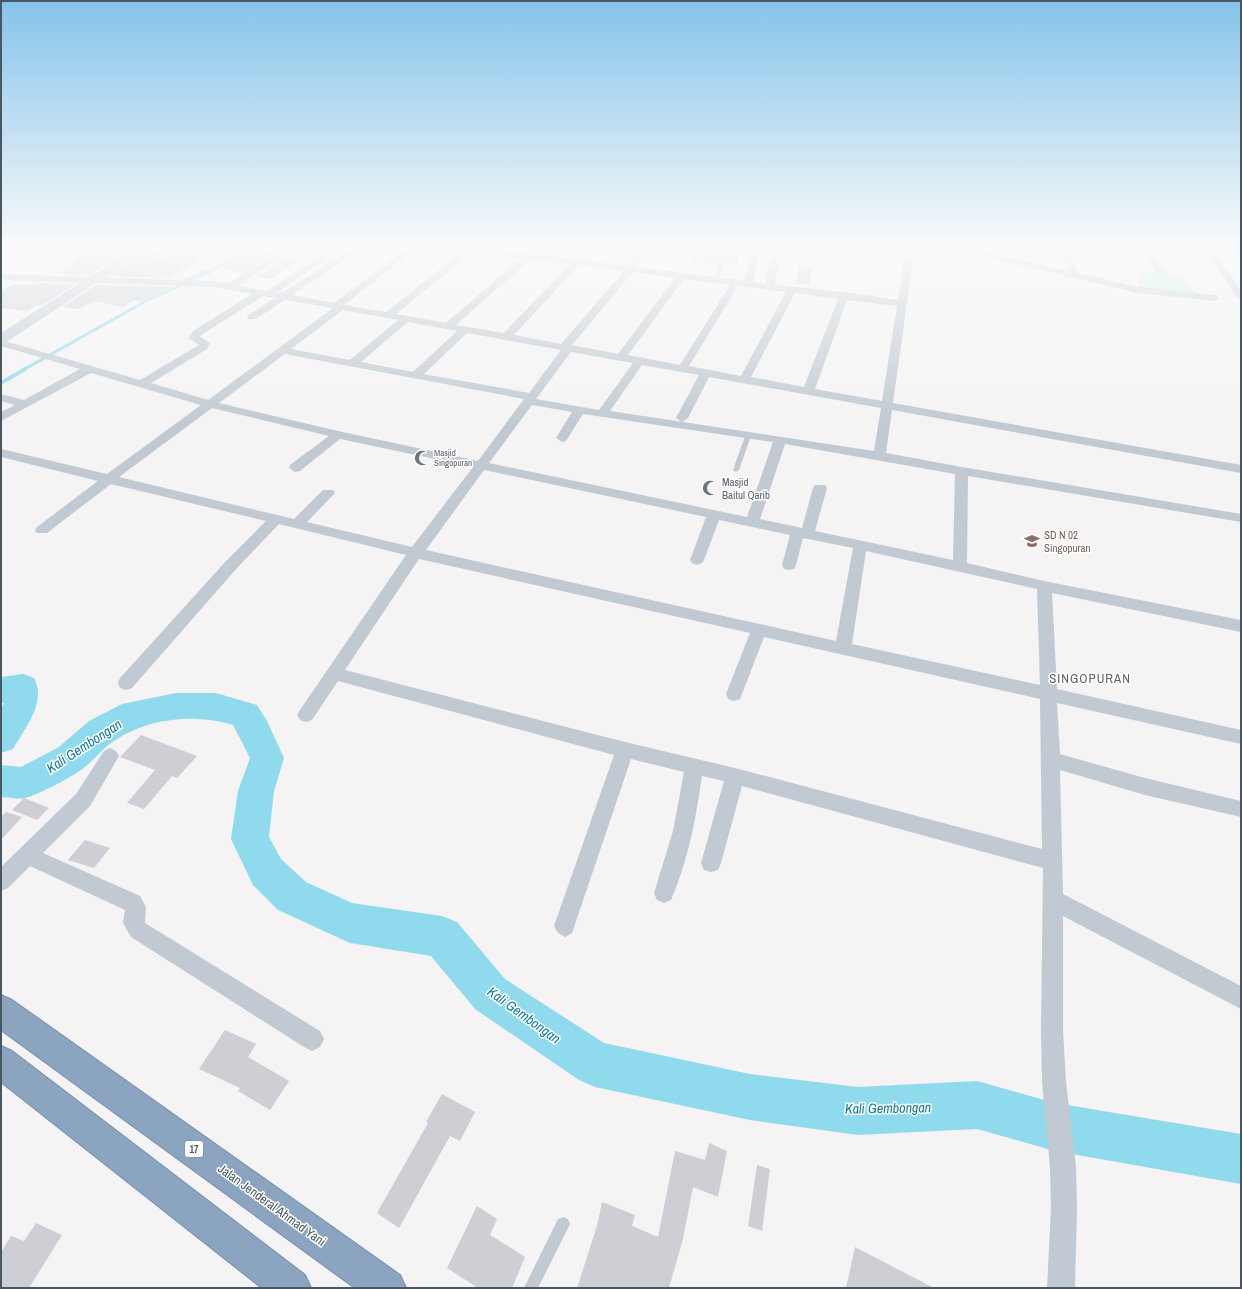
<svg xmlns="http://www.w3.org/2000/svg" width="1242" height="1289" viewBox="0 0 1242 1289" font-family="'Archivo Narrow',sans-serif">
	<rect width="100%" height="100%" fill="#f5f3f3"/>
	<path fill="#c3f1d5" d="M1140 271 1177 274 1196 294 1138 289Z"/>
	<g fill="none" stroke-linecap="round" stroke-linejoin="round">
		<path stroke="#90daee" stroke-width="3" d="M680 245H701
			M23 370 146 301 206 274 257 245"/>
		<path stroke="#90daee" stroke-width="4" d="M1 383 25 369"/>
		<path fill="#90daee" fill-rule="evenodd" d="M23 674 34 678C47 702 25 728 13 749L1 753V709L4 703H1V677Z
			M176 693H216L257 705 267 721 284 758 274 791 269 837 281 859 306 882 352 903 442 916 457 922 505 979 604 1043 750 1074 858 1087 977 1081 1055 1103 1241 1134V1184L1055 1151 977 1129 858 1135 750 1120 595 1087 579 1080 475 1009 431 956 350 943 278 910 253 885 231 839 238 791 250 758 233 725C195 713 147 718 114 741 103 748 95 759 85 767 74 776 38 795 25 798 18 800 8 797 1 797V765L21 767 59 747 89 721 122 704Z"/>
	</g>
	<path fill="#cdcfd5" d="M96 245H137L89 275 58 274Z
		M155 245H218L171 278 109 276 141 255 173 260 178 257V255L173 252 152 248Z
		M701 248 739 250 738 264 724 263 719 261 717 263 699 262Z
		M257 249 274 254 244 273 219 267Z
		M286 257 299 260 271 279 257 276Z
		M799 266 813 268 809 285 795 284Z
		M40 283 76 284 42 305H37L28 311 1 308V291L14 284 37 285Z
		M96 285 172 287 141 302 135 300 123 307 95 301 91 304 87 303 79 309 62 307Z
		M141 735 197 756 177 778 172 776 144 809 127 803 155 770 120 757Z
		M24 798 49 808 37 820 12 810Z
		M6 812 22 817 1 840V817Z
		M85 840 110 848 94 868 68 860Z
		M225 1030 256 1044 248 1057 289 1081 270 1110 238 1091 240 1088 199 1069Z
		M442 1094 475 1112 460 1141 450 1136 399 1228 377 1213 428 1123 426 1122Z
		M709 1143 727 1151 718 1197 693 1187 683 1239 669 1288H577L597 1226 602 1202 635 1215 632 1226 658 1237 675 1151 705 1160Z
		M757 1165 770 1169 762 1231 748 1226Z
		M477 1206 497 1219 490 1235 525 1257 512 1288H478L447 1268Z
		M36 1223 62 1235 29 1288H1V1252L11 1236 24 1241Z
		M855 1247 934 1288H846Z"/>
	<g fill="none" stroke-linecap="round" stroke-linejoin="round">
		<g stroke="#7690ad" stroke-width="2">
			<path id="highway" d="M1 995 12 1000 400 1275 406 1288H355L1 1030Z
				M1 1046 12 1051 305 1275 311 1288H262L1 1082Z"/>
		</g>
		<path stroke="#7ad0a6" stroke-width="1.5" stroke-dasharray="2 1" stroke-linecap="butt" d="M693 266 697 248 696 245"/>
		<path fill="#c1cad2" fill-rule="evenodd" d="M719 262 723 263 719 279 717 280 715 279Z
			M207 269 211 270 180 284 176 283Z
			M748 434 751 436 739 470 736 472 734 471 733 470 745 436Z
			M563 1217 568 1219 570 1224 538 1288H524L558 1219Z"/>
		<path fill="#c1cad2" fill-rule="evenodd" d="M291 245H301L238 286 267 291 337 245H347L277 293H282L357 245H367L292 295 334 303 412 245H421L344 305 386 312 464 250 442 248 438 245H480L479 247 628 266 640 245H648L637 267 745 281 751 252 755 249 759 252 754 282 766 284 769 260 774 257 779 260 775 285 844 292 898 300 907 245H915L893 403 1241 465V473L892 410 886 453 962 467 1241 514V522L968 476 967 563 1044 581 1241 620V632L1052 593 1057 689 1241 730V744L1057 703 1060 754 1145 778 1241 801V817L1145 795 1060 770 1063 894 1241 986V1009L1063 916V1030L1066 1082 1076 1167 1077 1208 1075 1288H1047L1051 1208 1050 1167 1042 1082 1041 1030 1043 868 742 786 721 863 718 870 711 872 704 870 701 863 724 781 702 776C696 818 688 861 671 900L664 903 657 900 654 893 673 831 684 772 631 759 572 933 565 937 558 933 554 926 614 755 338 681 312 720 306 722 300 720 297 715 300 710 406 555 279 524 237 568 132 688 126 690 120 688 118 683 120 678 227 560 266 521 111 484 47 533H37L35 530 37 527 98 481 1 457V449L107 474 201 405 91 373 1 421V412L15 405 1 401V394L24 400 80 369 1 346V340L140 380 199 345 189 338 193 331 252 294 213 287 1 280V274L213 281 228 284ZM473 252 521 258 446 323 396 314ZM531 259 570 264 504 333 456 325ZM579 265 624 271 561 344 514 335ZM633 272 675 278 618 354 572 345ZM684 279 730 285 680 365 628 355ZM738 286 786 292 741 376 689 366ZM795 293 838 299 804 387 751 377ZM263 296 275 298 248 315 247 317 248 319H256L285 300 333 308 208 400 151 383 207 349 210 343 200 337 201 335ZM847 300 897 306 882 401 815 389ZM343 310 398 320 350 360 291 349ZM408 322 457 331 413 372 361 362ZM467 333 561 350 529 393 424 374ZM571 352 633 363 599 410 536 399ZM285 354 524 399 478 461 338 431 219 403ZM642 365 699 375 676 418 682 422 688 418 709 377 881 408 874 451 610 411ZM532 405 572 412 556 438 562 442 566 441 583 414 773 442 747 517 489 463ZM212 408 329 436 290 465 289 468 295 472 300 471 340 439 473 467 412 547 307 522 335 493 333 490H323L294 519 119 477ZM785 444 955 474 953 560 815 531 827 488 825 485H815L813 488 802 528 760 519ZM484 470 706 517 690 560 692 563 697 565 702 563 704 560 719 520 790 535 782 565 784 569 789 570 794 569 796 565 803 538 853 548 836 641 426 550ZM866 551 1037 589 1040 685 852 644ZM419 559 750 633 726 694 728 699 734 701 740 699 742 694 764 637 1040 699 1042 849 735 768 625 742 345 670Z
			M943 245H958L1069 271 1059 245H1067L1078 273 1138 287 1215 295 1220 298 1215 301 1138 293 947 248Z
			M1141 245H1149L1165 271 1163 273H1157Z
			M1202 245H1210L1241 290V300L1238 299Z
			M139 248 173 253 177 256 173 259 136 253V249Z
			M110 748 116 751 119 756 90 806 43 853 140 896 146 907 145 923 320 1031 324 1039 320 1047 312 1051 304 1047 131 937 123 923 125 910 30 866 8 888 1 891V867L76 794 104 751Z"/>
		<path fill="#c1cbd6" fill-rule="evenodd" d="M140 245H154L6 342 1 343V333Z"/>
		<use href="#highway" fill="#8ba5c1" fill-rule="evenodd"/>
	</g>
	<linearGradient id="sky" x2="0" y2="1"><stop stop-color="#85c3ea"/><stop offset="0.58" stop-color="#fafafa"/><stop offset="1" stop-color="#fafafa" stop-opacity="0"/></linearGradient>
	<rect width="1242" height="425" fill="url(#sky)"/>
	<defs>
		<g id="mosque-bare" transform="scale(1.2)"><path d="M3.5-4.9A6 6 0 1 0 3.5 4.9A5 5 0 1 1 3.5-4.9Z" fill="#6b7280" stroke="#fff" stroke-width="2.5" paint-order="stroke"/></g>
		<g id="school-bare" transform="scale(1.2)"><path d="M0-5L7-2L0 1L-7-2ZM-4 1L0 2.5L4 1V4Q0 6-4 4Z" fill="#8d6e63" stroke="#fff" stroke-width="2.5" paint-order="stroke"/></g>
	</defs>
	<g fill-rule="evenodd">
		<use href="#mosque-bare" x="422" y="458"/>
		<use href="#mosque-bare" x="710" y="488"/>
		<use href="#school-bare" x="1032" y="541"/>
	</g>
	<g text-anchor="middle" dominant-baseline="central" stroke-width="3" stroke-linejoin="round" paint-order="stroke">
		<g font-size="9" fill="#5b616d" stroke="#fff" text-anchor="start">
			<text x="434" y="453">Masjid<tspan x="434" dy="10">Singopuran</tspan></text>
		</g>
		<rect fill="#fff" stroke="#808990" stroke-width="1" x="185" y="1141" width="18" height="16" rx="3"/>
		<g font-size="10" font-weight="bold" fill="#4a5661">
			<text x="194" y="1149">17</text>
		</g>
		<g font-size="11" fill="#5b616d" stroke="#fff" text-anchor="start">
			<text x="722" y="482">Masjid<tspan x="722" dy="13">Baitul Qarib</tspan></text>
		</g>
		<g font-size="11" fill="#785e54" stroke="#fff" text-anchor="start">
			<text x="1044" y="535">SD N 02<tspan x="1044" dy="13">Singopuran</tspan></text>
		</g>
		<g font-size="13" letter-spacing="1" fill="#5f6368" stroke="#fff">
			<text x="1090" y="678">SINGOPURAN</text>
		</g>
		<g font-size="13" fill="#4a5661" stroke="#fff">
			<text transform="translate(272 1205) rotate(36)">Jalan Jenderal Ahmad Yani</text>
		</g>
		<g font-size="14" font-style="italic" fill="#0c7c9b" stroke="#fff">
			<text transform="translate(84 746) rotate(-33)">Kali Gembongan</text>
			<text transform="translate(524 1015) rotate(36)">Kali Gembongan</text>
			<text transform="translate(888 1108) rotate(-1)">Kali Gembongan</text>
		</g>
	</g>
	<rect width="1242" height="1289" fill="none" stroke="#4a5661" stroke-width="4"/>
</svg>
